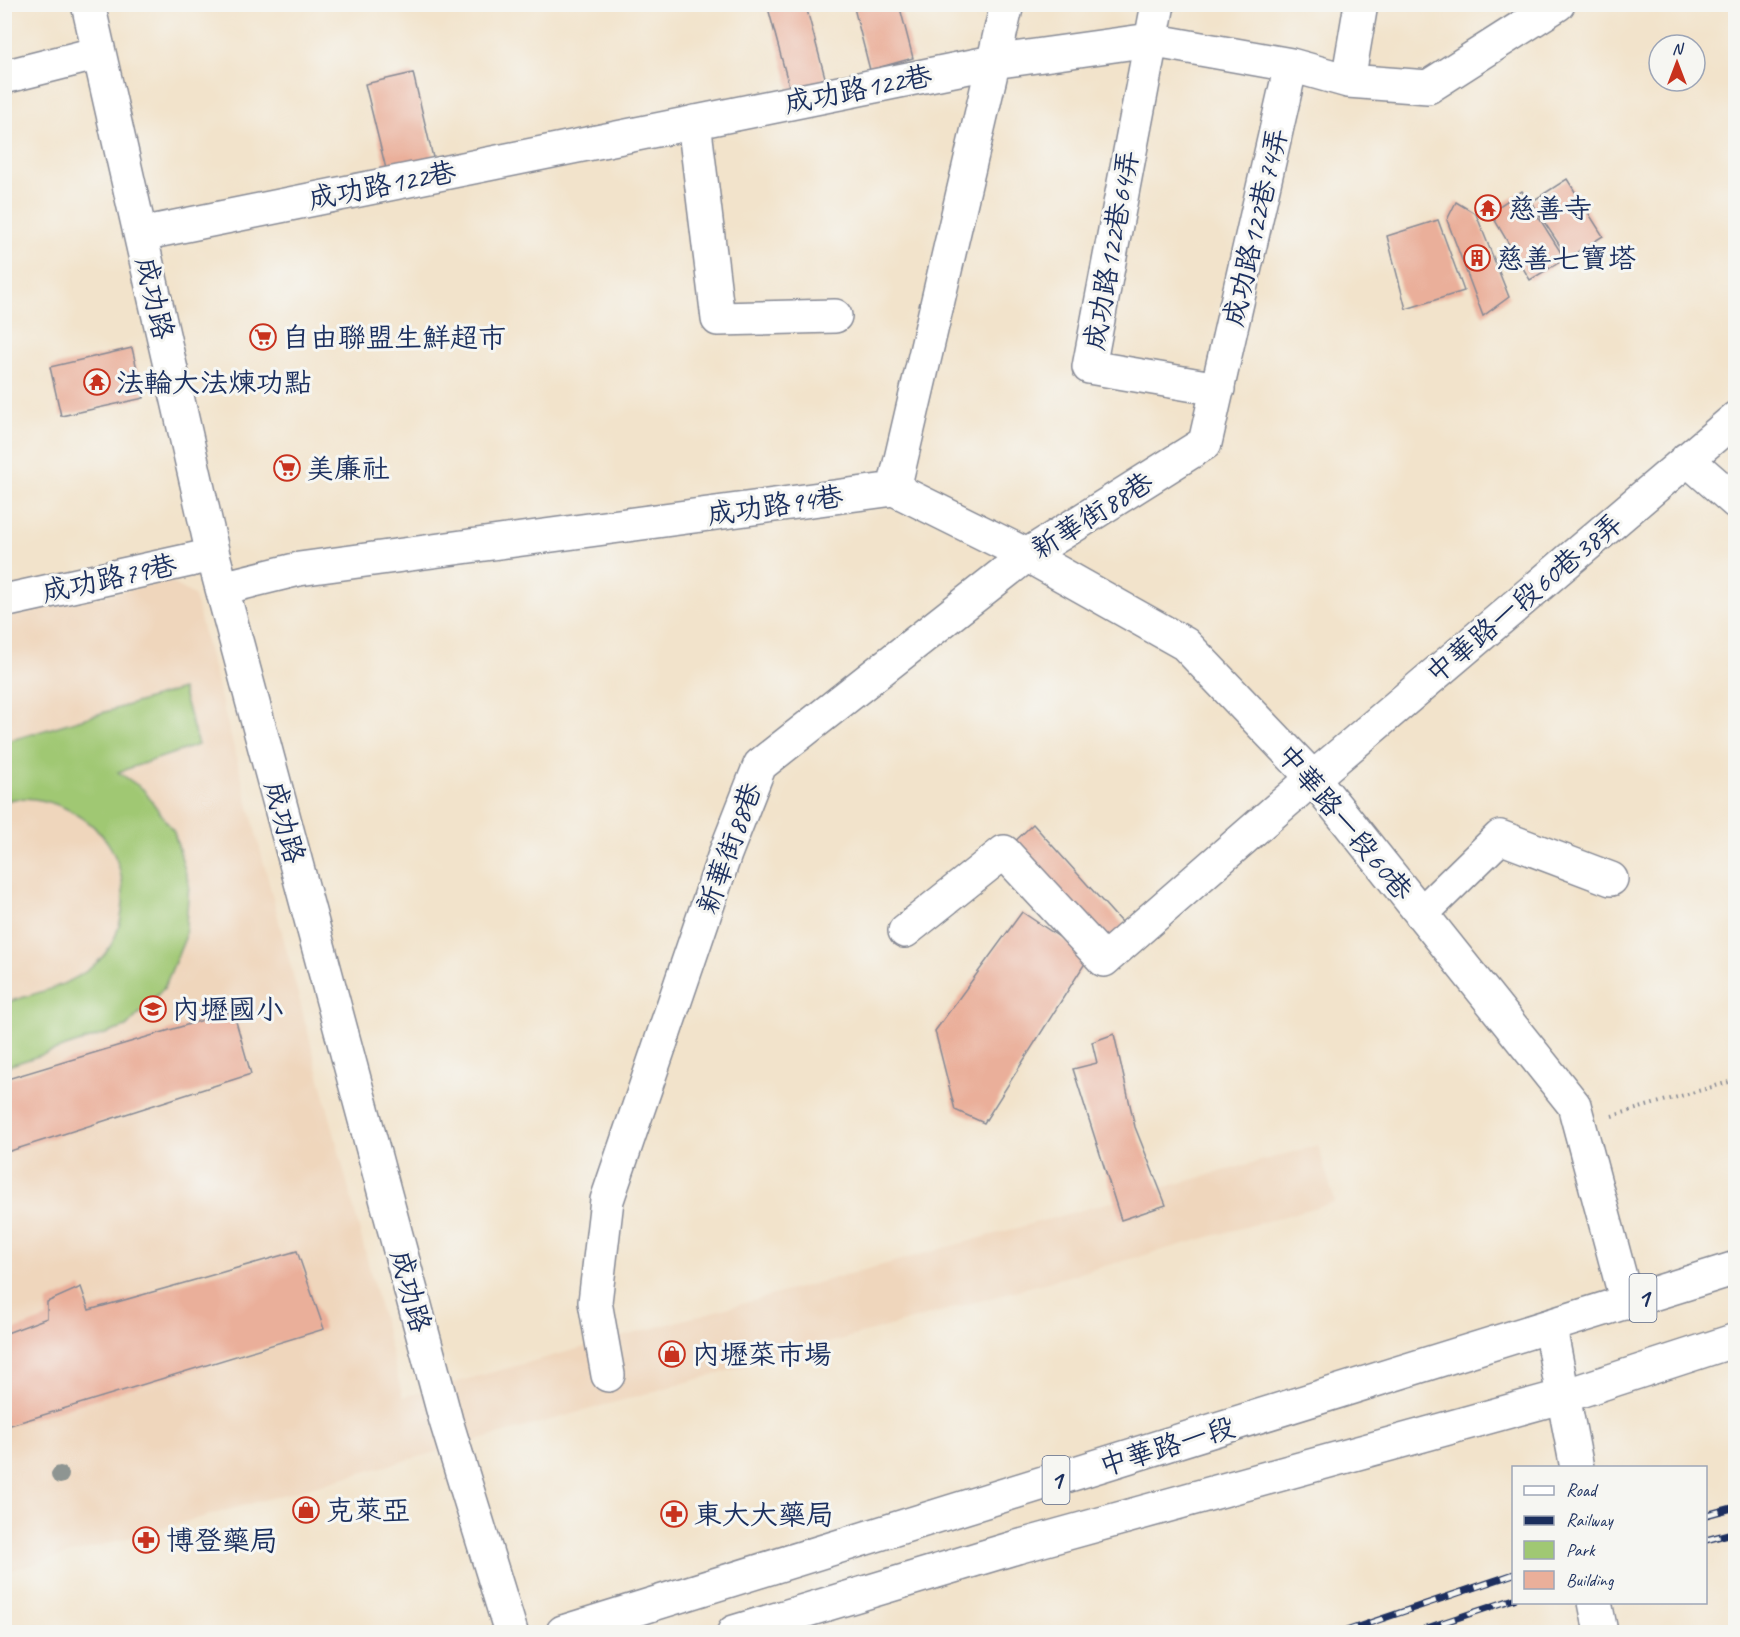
<svg xmlns="http://www.w3.org/2000/svg" width="1740" height="1637" viewBox="0 0 1740 1637" font-family="Caveat,'LXGW WenKai TC',sans-serif">
	<rect width="100%" height="100%" fill="#f6f6f2"/>
	<filter id="ink" filterUnits="userSpaceOnUse"><feTurbulence type="fractalNoise" baseFrequency=".0167" numOctaves="2"/><feDisplacementMap in="SourceGraphic" scale="12" xChannelSelector="R" yChannelSelector="G"/><feConvolveMatrix kernelMatrix="1 2 1 2 8 2 1 2 1" color-interpolation-filters="sRGB"/></filter>
	<filter id="wash" filterUnits="userSpaceOnUse"><feTurbulence type="fractalNoise" baseFrequency=".008" numOctaves="4" result="noise"/><feDisplacementMap in="SourceGraphic" scale="24" xChannelSelector="R" yChannelSelector="G"/><feGaussianBlur stdDeviation="1.35" result="paint"/><feColorMatrix in="noise" values="0 0 0 0 0 0 0 0 0 0 0 0 0 0 0 0 0 1.4 0 .05"/><feComposite in="paint" operator="in"/></filter>
	<g filter="url(#wash)">
		<rect width="100%" height="100%" fill="#f2e3cb"/>
		<path fill="#efd6bc" d="M169 581 194 595 403 1397 1318 1145 1335 1202 5 1572V618Z"/>
		<path fill="#a0c873" stroke="#5e7c68" stroke-width="1.5" d="M182 689 198 745 118 772 143 789 174 832 189 884 185 938 164 988 126 1027 5 1067V1003C35 993 68 987 93 966 127 938 131 885 111 848 93 815 41 790 5 801V742Z"/>
		<g id="blocks">
			<path fill="#eaaf9a" d="M767 4H824L807 10 826 81 790 90Z
				M853 4H899L913 58 870 70Z
				M413 73 435 166 388 177 365 84Z
				M1567 179 1603 236 1568 258 1531 202Z
				M1522 191 1565 259 1530 280 1490 212Z
				M1456 202 1476 214 1509 297 1483 316 1447 220Z
				M1438 220 1464 291 1406 309 1387 236Z
				M132 348 144 398 61 416 50 367Z
				M1033 824 1129 931 1102 953 1007 849Z
				M1022 912 1089 957 984 1123 955 1110 935 1031Z
				M233 1011 251 1074 4 1153V1080Z
				M1114 1034 1135 1127 1166 1205 1121 1220 1073 1069 1097 1063 1092 1042Z
				M297 1251 324 1329 4 1427V1334L47 1318V1302L81 1287 89 1310Z"/>
		</g>
	</g>
	<g filter="url(#ink)">
		<use href="#blocks" fill-opacity="0" stroke="#868994" stroke-width="1.5"/>
		<g fill="none" stroke-linecap="round" stroke-linejoin="round">
			<g stroke="#868994" stroke-width="36">
				<path id="minor" d="M88 4 213 555 446 1421 511 1632
					M1158 4 1089 367 1218 389
					M4 77 99 53
					M1348 81 1361 4
					M694 122 718 319 835 316
					M141 234 993 62 1150 40 1291 65 1348 81 1428 87 1558 4
					M1687 459 1736 502
					M894 489 1027 555 1185 644 1313 778 1574 1105 1627 1303
					M894 489 1007 4
					M222 588 299 569 894 489
					M4 601 213 555
					M1421 914 1500 837 1611 879
					M905 931 1004 852 1104 960 1313 778 1736 418
					M1550 1328 1577 1468
					M608 1375 595 1302 607 1200 725 854 760 765 1027 555 1205 443 1291 65
					M1595 1602 1601 1632"/>
			</g>
			<g stroke="#868994" stroke-width="36">
				<path id="major" d="M563 1632 1736 1268
					M734 1632 1017 1547 1564 1396 1736 1340"/>
			</g>
			<path stroke="#868994" stroke-width="4" stroke-dasharray="1.5 4.5" stroke-linecap="butt" d="M1612 1116 1736 1080"/>
			<use href="#minor" stroke="#fff" stroke-width="33"/>
			<use href="#major" stroke="#fff" stroke-width="33"/>
			<g stroke="#1b2f5e" stroke-width="7">
				<path id="rail" d="M1706 1515 1736 1507
					M1706 1540 1736 1532
					M1343 1632 1514 1574
					M1415 1632 1514 1599"/>
			</g>
			<use href="#rail" stroke="#f6f6f2" stroke-width="4.5" stroke-dasharray="14" stroke-linecap="butt"/>
		</g>
		<circle fill="#8e9592" cx="60" cy="1475" r="9"/>
	</g>
	<defs>
		<g id="temple-ring" transform="scale(1.35)"><circle r="9.5" fill="#f6f6f2" stroke="#c8321e" stroke-width="1.5"/><path d="M0-6L5-2H3V0L6.5 2.5H4V6H1.5V3h-3V6H-4V2.5H-6.5L-3 0V-2H-5Z" fill="#c8321e"/></g>
		<g id="building-ring" transform="scale(1.35)"><circle r="9.5" fill="#f6f6f2" stroke="#c8321e" stroke-width="1.5"/><path d="M-4-6H4V6H1V3H-1V6H-4ZM-2.5-4.3h1.7v1.8h-1.7ZM.8-4.3h1.7v1.8H.8ZM-2.5-1h1.7V.8h-1.7ZM.8-1h1.7V.8H.8Z" fill="#c8321e"/></g>
		<g id="supermarket-ring" transform="scale(1.35)"><circle r="9.5" fill="#f6f6f2" stroke="#c8321e" stroke-width="1.5"/><path d="M-6-5.5h2.5l.6 2H6L4.5 2H-2.5L-4.4-4H-6ZM-1.5 3.2a1.3 1.3 0 1 0 .1 0ZM3 3.2a1.3 1.3 0 1 0 .1 0Z" fill="#c8321e"/></g>
		<g id="school-ring" transform="scale(1.35)"><circle r="9.5" fill="#f6f6f2" stroke="#c8321e" stroke-width="1.5"/><path d="M0-5L7-2L0 1L-7-2ZM-4 1L0 2.5L4 1V4Q0 6-4 4Z" fill="#c8321e"/></g>
		<g id="shop-ring" transform="scale(1.35)"><circle r="9.5" fill="#f6f6f2" stroke="#c8321e" stroke-width="1.5"/><path d="M-5-2.5h2.3a2.7 3.5 0 0 1 5.4 0H5L5.5 6h-11ZM-1.5-2.5h3a1.5 2.3 0 0 0-3 0Z" fill="#c8321e"/></g>
		<g id="pharmacy-ring" transform="scale(1.35)"><circle r="9.5" fill="#f6f6f2" stroke="#c8321e" stroke-width="1.5"/><path d="M-2-6h4v4h4v4h-4v4h-4v-4h-4v-4h4Z" fill="#c8321e"/></g>
	</defs>
	<g fill-rule="evenodd">
		<use href="#temple-ring" x="1488" y="208"/>
		<use href="#building-ring" x="1477" y="258"/>
		<use href="#supermarket-ring" x="263" y="337"/>
		<use href="#temple-ring" x="97" y="382"/>
		<use href="#supermarket-ring" x="287" y="468"/>
		<use href="#school-ring" x="153" y="1009"/>
		<use href="#shop-ring" x="672" y="1354"/>
		<use href="#shop-ring" x="306" y="1510"/>
		<use href="#pharmacy-ring" x="674" y="1514"/>
		<use href="#pharmacy-ring" x="146" y="1540"/>
	</g>
	<g text-anchor="middle" dominant-baseline="central" stroke-width="6" stroke-linejoin="round" paint-order="stroke">
		<g fill="#f6f6f2" stroke="#5d6b8a" stroke-width="1.5">
			<rect x="1629.5" y="1274" width="27" height="48" rx="4.5"/>
			<rect x="1042.5" y="1456" width="27" height="48" rx="4.5"/>
		</g>
		<g font-size="27" font-weight="bold" fill="#1b2f5e">
			<text x="1643" y="1298">1</text>
			<text x="1056" y="1480">1</text>
		</g>
		<g font-size="28" fill="#1b2f5e" stroke="#f6f6f2">
			<text transform="translate(858 89) rotate(-11)">成功路122巷</text>
			<text transform="translate(382 185) rotate(-11)">成功路122巷</text>
			<text transform="translate(1255 227) rotate(-77)">成功路122巷74弄</text>
			<text transform="translate(1111 250) rotate(-80)">成功路122巷64弄</text>
			<text transform="translate(155 298) rotate(77)">成功路</text>
			<text transform="translate(775 505) rotate(-8)">成功路94巷</text>
			<text transform="translate(1092 515) rotate(-32)">新華街88巷</text>
			<text transform="translate(109 578) rotate(-12)">成功路79巷</text>
			<text transform="translate(1524 598) rotate(-40)">中華路一段60巷38弄</text>
			<text transform="translate(285 822) rotate(75)">成功路</text>
			<text transform="translate(1345 822) rotate(50)">中華路一段60巷</text>
			<text transform="translate(729 848) rotate(-70)">新華街88巷</text>
			<text transform="translate(411 1291) rotate(75)">成功路</text>
			<text transform="translate(1167 1446) rotate(-17)">中華路一段</text>
		</g>
		<g font-size="28" fill="#1b2f5e" stroke="#f6f6f2" text-anchor="start">
			<text x="1508" y="208">慈善寺</text>
			<text x="1496" y="258">慈善七寶塔</text>
			<text x="282" y="337">自由聯盟生鮮超市</text>
			<text x="116" y="382">法輪大法煉功點</text>
			<text x="306" y="468">美廉社</text>
			<text x="172" y="1009">內壢國小</text>
			<text x="692" y="1354">內壢菜市場</text>
			<text x="326" y="1510">克萊亞</text>
			<text x="694" y="1514">東大大藥局</text>
			<text x="166" y="1540">博登藥局</text>
		</g>
	</g>
	<rect width="1740" height="1637" fill="none" stroke="#f6f6f2" stroke-width="24"/>
	<rect x="1512" y="1466" width="195" height="138" fill="#f6f6f2" stroke="#9ea6b7" stroke-width="1.5"/>
	<rect x="1524" y="1486" width="30" height="9" fill="#ffffff" stroke="#9ea6b7" stroke-width="1.5"/>
	<text x="1566" y="1496" font-size="18" fill="#1b2f5e">Road</text>
	<rect x="1524" y="1516" width="30" height="9" fill="#1b2f5e" stroke="#9ea6b7" stroke-width="1.5"/>
	<text x="1566" y="1526" font-size="18" fill="#1b2f5e">Railway</text>
	<rect x="1524" y="1541" width="30" height="18" fill="#a0c873" stroke="#9ea6b7" stroke-width="1.5"/>
	<text x="1566" y="1556" font-size="18" fill="#1b2f5e">Park</text>
	<rect x="1524" y="1571" width="30" height="18" fill="#eaaf9a" stroke="#9ea6b7" stroke-width="1.5"/>
	<text x="1566" y="1586" font-size="18" fill="#1b2f5e">Building</text>
	<g transform="translate(1677 63)"><circle r="28" fill="#f6f6f2" stroke="#9ea6b7" stroke-width="1.5"/>
	<path d="M0-4.5L10 22L0 15L-10 22Z" fill="#c8321e"/>
	<text y="-9" font-size="16" font-weight="bold" text-anchor="middle" fill="#1b2f5e">N</text>
	</g>
</svg>
